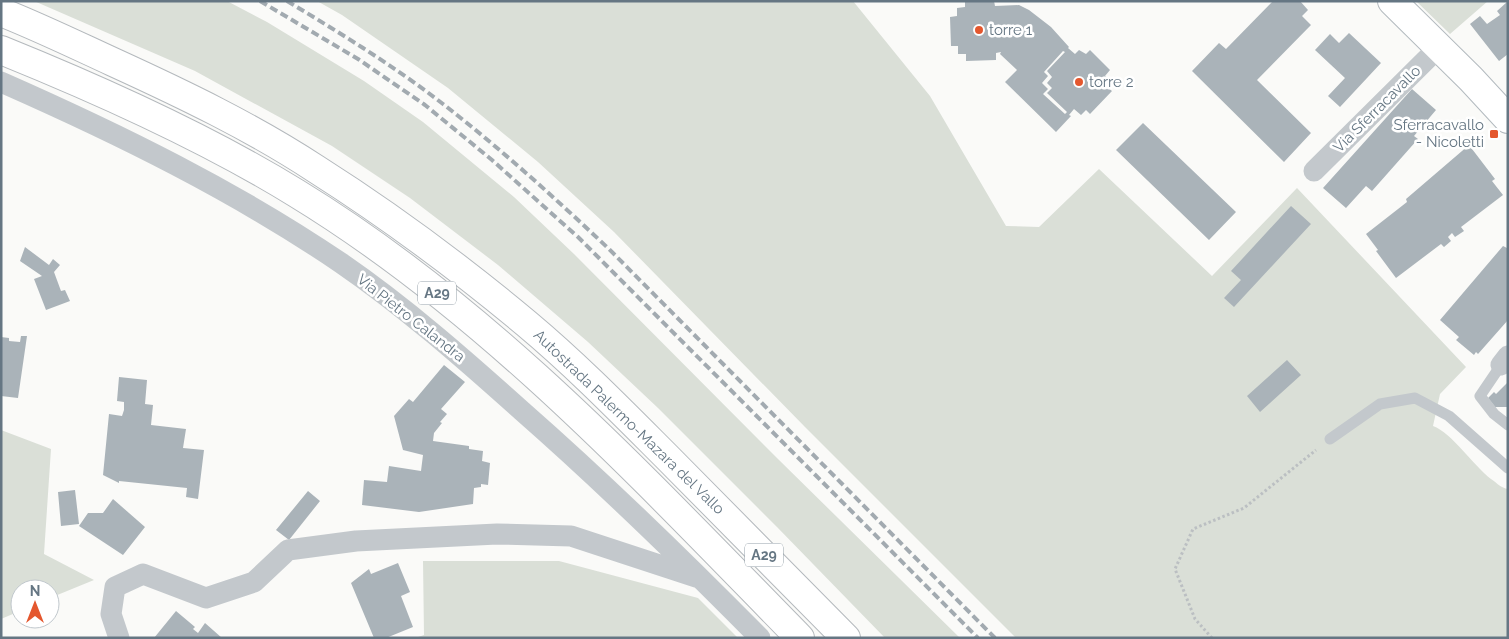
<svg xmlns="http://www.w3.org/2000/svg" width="1509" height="639" viewBox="0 0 1509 639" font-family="Raleway,sans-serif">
	<rect width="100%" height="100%" fill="#fafaf8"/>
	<path fill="#dadfd7" d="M34 1H227L267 22 364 81 423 122 514 197 574 254 778 459 960 638H885L777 527 658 408 588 342 498 265 410 198 332 146 195 71Z
		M317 1H853L930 96 1006 226 1039 227 1099 169 1212 276 1297 188 1466 367 1440 394 1433 426C1452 433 1473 465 1491 479 1497 483 1501 488 1508 489V638H1016L805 427 614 232 538 162 448 88 342 15Z
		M1416 1H1488L1450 34Z
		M1 430 51 449 44 554 94 580 50 598V589H20V611L1 619Z
		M423 561H559L698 598 738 638H415L424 635Z"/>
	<path fill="#aab3b9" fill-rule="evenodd" d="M965 1H994L995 6 1019 5 1029 10 1051 27 1069 47 1068 48 1075 54 1079 50 1086 54 1090 50 1110 70 1105 76 1111 81 1106 86 1112 91 1090 114 1086 110 1081 115 1074 109 1069 115 1071 116 1056 132 1005 82 1017 70 1000 54 1001 52 996 53V60L966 61V54H958V46H951L950 17 957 16V8L965 7ZM1063 51 1065 52 1047 71 1052 77 1047 83 1052 88 1047 93 1067 112 1065 114 1043 94 1048 89 1042 83 1048 76 1044 72Z
		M1273 1H1300L1308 10 1302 16 1311 25 1257 80 1311 133 1284 162 1192 71 1219 43 1226 49Z
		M1507 2 1508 54 1499 61 1470 24 1480 16 1487 24 1500 15 1497 11Z
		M1349 33 1381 63 1340 107 1328 96 1345 78 1315 50 1330 34 1339 43Z
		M1412 89 1436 110 1414 136 1418 139 1372 191 1366 186 1346 208 1323 188Z
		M1143 123 1236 212 1209 240 1116 150Z
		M1469 145 1495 179 1492 181 1503 195 1461 227 1464 231 1455 237 1452 233 1448 237 1451 241 1444 247 1441 244 1396 278 1376 251 1378 250 1366 234 1407 202 1406 199Z
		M1291 206 1311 224 1234 307 1224 298 1241 280 1231 271Z
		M1503 246 1507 248 1508 247V320L1478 354 1476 352 1474 355 1456 340 1459 337 1440 320Z
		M25 247 49 265 53 259 60 265 54 272 61 291 65 290 70 301 46 310 34 279 42 276 20 261Z
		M21 336H27L18 398 1 396V337L9 338V341L20 342Z
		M1287 360 1301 375 1260 412 1247 396Z
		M444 365 465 382 441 409 447 414 440 422 442 423 434 433 433 441 469 446V449L483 451 482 461 490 463 488 485 481 484V487L474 488 473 504 419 512 362 505 364 480 387 482 389 466 421 471 423 455 403 450 394 416 409 399 413 402Z
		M119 377 147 380 145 404 153 405 151 425 186 429 183 448 204 450 198 499 186 497 187 488 119 481V483L103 475 109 414 122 416 124 410V402L117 401Z
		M1508 382V407H1495L1488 398 1494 392 1496 394Z
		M75 490 79 524 61 526 58 492Z
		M308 491 320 501 289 540 276 530Z
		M113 499 145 527 123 555 79 526 88 513H103Z
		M398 563 410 592 401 596 413 627 386 638H374L351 583 369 569 371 574Z
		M176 611 195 627 193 629 198 633 205 623 222 638H154Z"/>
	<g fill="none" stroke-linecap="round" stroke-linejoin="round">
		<g stroke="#b3babf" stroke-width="30">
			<path id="secondary" d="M1392 1 1471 79 1508 119"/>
		</g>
		<g stroke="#b4b9bd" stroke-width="30">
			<path id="highway" d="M1 12C39 27 76 45 113 62 183 94 252 127 316 169 390 216 460 268 527 324 576 365 621 411 666 456 726 516 786 577 846 638
				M1 50C100 90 205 137 296 193 488 310 643 478 800 638"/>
		</g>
		<path stroke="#bbbfc2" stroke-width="3" stroke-dasharray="2.5 2.5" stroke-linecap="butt" d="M1212 638 1195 619 1175 569 1193 529 1244 508 1316 450"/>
		<path stroke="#c3c8cc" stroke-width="11" d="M1501 365 1480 396 1494 414 1508 425
			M1330 439 1380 404 1415 398 1449 416 1508 468"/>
		<path stroke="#c3c8cc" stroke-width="21" d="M1 82C119 134 235 191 341 263 405 307 464 359 522 411 604 483 683 560 760 638
			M1314 171 1439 47
			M1501 365 1508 356
			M119 638 111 614 115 587 143 574 206 598 254 582 288 550 356 541 497 534 571 536 696 577"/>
		<use href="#secondary" stroke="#fff" stroke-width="28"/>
		<use href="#highway" stroke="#fff" stroke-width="28"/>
		<path stroke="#a2aab0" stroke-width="4" stroke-dasharray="8 4" stroke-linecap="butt" d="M260 1 358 59 425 105 492 160 578 237 978 638
			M287 1C340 33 394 66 443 104 501 149 556 199 609 249L995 638"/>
	</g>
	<g fill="#e4572e" stroke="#fff" stroke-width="2">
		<circle cx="979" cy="30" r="5"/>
		<circle cx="1079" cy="82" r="5"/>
		<rect x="1489" y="129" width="10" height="10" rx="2.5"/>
	</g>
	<g text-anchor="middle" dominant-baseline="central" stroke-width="5" stroke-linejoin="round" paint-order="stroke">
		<g fill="#fff" stroke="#939fa8" stroke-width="1">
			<rect x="418" y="281.5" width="38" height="23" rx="4"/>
			<rect x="745" y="543.5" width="38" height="23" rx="4"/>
		</g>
		<g font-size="14" font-weight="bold" fill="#657683">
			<text x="437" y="293">A29</text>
			<text x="764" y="555">A29</text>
		</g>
		<g font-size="15" fill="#657683" stroke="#fff" text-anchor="start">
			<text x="989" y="30">torre 1</text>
			<text x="1089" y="82">torre 2</text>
			<text x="1484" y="125" text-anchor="end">Sferracavallo<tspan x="1484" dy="17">- Nicoletti</tspan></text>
		</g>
		<g font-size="15" fill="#657683" stroke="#fff">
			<text transform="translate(1377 109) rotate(-45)">Via Sferracavallo</text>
			<text transform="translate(411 318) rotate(38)">Via Pietro Calandra</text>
			<text transform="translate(629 422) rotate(44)">Autostrada Palermo-Mazara del Vallo</text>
		</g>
	</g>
	<rect width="1509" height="639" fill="none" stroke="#657683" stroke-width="5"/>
	<g transform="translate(35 604)"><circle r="24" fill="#ffffff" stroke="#c1c8cd"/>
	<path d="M0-4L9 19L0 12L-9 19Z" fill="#e4572e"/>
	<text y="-8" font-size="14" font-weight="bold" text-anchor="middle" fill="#657683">N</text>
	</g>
</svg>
